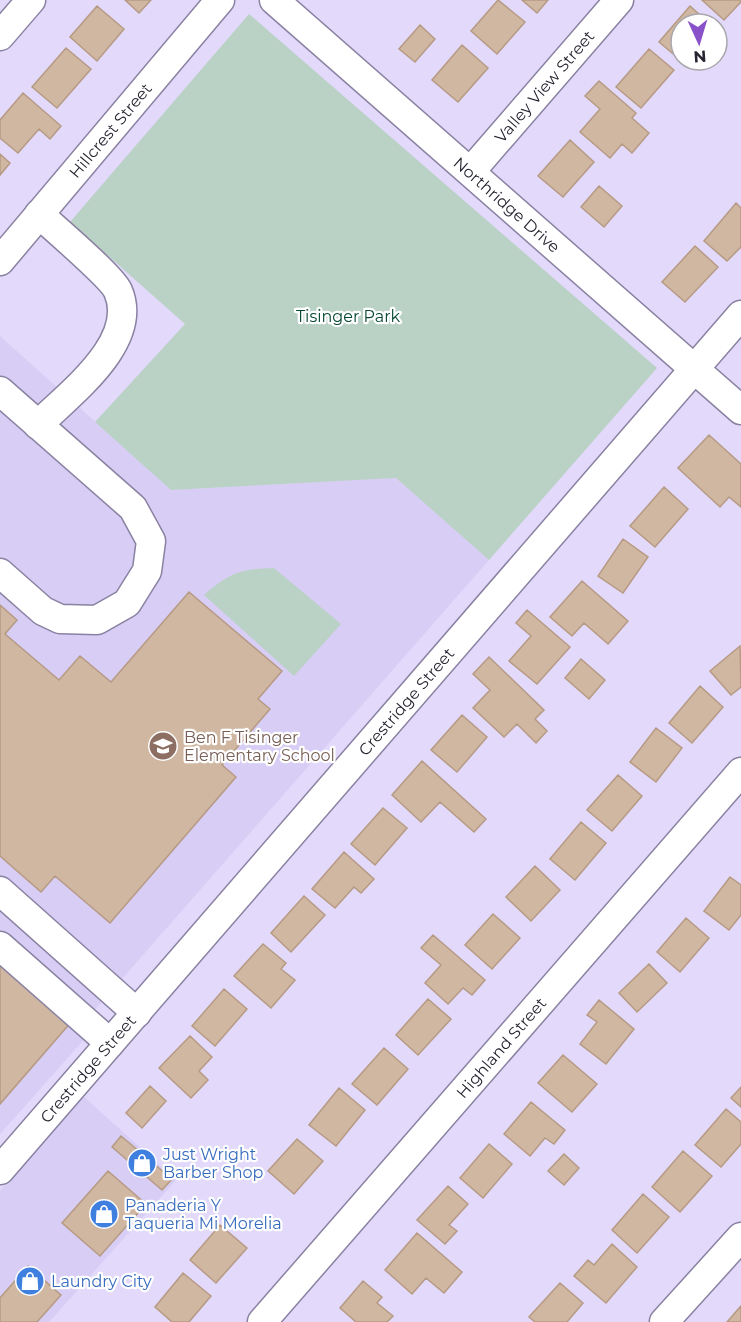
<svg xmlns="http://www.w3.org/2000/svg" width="741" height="1322" viewBox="0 0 741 1322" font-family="Montserrat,sans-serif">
	<rect width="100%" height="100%" fill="#e2d9fb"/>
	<path fill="#d7cdf5" d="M0 336 171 490 396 478 489 560 93 1012 0 932Z
		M0 956 89 1034 0 1134Z
		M83 1096 176 1180 49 1322H0V1191Z"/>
	<path fill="#bad1c6" d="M249 14 657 368 489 560 396 478 171 490 95 422 185 324 70 222Z
		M274 568 341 624 294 676 204 595C230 573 239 569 274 568Z"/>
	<path fill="#d0b7a2" stroke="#b69a83" stroke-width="1.5" d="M125 0H151L139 13Z
		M498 0 525 22 497 54 471 31Z
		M522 0H548L537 13Z
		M702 0H741V2L724 20Z
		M97 6 124 29 97 61 70 37Z
		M690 6 710 24H681V60H687L684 63 659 42Z
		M420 25 435 39 415 62 399 49Z
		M462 45 488 68 458 102 432 80Z
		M66 48 91 69 57 108 32 87Z
		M649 49 674 70 641 108 616 87Z
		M599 81 636 113 632 118 649 133 632 153 622 144 610 158 580 132 600 109 585 96Z
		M23 93 61 126 50 139 39 129 18 153 0 138V120Z
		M570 140 594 162 563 197 538 176Z
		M0 154 10 163 0 175Z
		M599 186 622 206 604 227 581 207Z
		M736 203 741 208V247L727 261 704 241Z
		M695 246 718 267 685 302 662 282Z
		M709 435 741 464V507L729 497 720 507 678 468Z
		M664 487 688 509 655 547 630 526Z
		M623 539 648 557 623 593 598 576Z
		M582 581 628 621 608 644 584 623 572 636 550 617Z
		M189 592 282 671 258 699 270 709 222 765 236 777 110 923 55 876 41 892 0 856V605L17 620 5 634 59 680 80 656 111 682Z
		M527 610 570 647 537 684 509 661 531 636 516 623Z
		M740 646 741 687 731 695 710 671Z
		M489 657 544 710 535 719 547 731 536 743 517 724 504 737 473 708 490 690 473 674Z
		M581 659 605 680 589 699 565 678Z
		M700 686 723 707 692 743 669 723Z
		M462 715 487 737 457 772 431 750Z
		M656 728 682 748 656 782 630 762Z
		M422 761 486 819 474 832 440 802 421 822 392 795Z
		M618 775 642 796 612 831 587 810Z
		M383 808 407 828 375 865 351 844Z
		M581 822 606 843 575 880 550 859Z
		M344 852 374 879 361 893 354 887 335 908 312 889Z
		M535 866 560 890 531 921 506 897Z
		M730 877 741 885V915L729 930 704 911Z
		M304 896 325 915 291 952 271 933Z
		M493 914 520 938 492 969 465 945Z
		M686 918 709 938 680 972 657 952Z
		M433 935 485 980 472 995 463 988 448 1004 425 983 441 965 421 948Z
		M263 944 286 963 281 969 295 980 271 1008 234 976Z
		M0 959 72 1021 0 1104Z
		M649 964 667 983 637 1012 619 993Z
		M224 989 247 1009 215 1046 192 1026Z
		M428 999 451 1019 418 1055 396 1035Z
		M599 1000 634 1029 606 1064 580 1044 597 1022 587 1015Z
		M190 1036 212 1057 199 1071 208 1080 191 1098 159 1068Z
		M384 1048 408 1069 377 1105 352 1084Z
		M563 1055 597 1084 572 1112 538 1083Z
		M150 1086 166 1101 142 1128 126 1113Z
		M741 1087V1107L731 1098Z
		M339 1088 365 1110 336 1146 309 1125Z
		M531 1102 565 1130 554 1144 545 1138 530 1156 504 1134Z
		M726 1109 741 1122V1144L721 1167 695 1145Z
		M121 1136 172 1179 162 1190 112 1147Z
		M297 1139 323 1161 294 1194 268 1171Z
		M489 1144 512 1164 483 1198 460 1178Z
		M683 1151 712 1176 680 1212 652 1187Z
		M564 1154 579 1168 564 1185 548 1171Z
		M108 1171 146 1204 100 1256 62 1223Z
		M448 1186 468 1204 449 1225 457 1231 445 1244 417 1220Z
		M643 1194 669 1217 637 1253 612 1230Z
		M220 1225 247 1248 216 1283 190 1260Z
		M417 1233 462 1272 444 1293 426 1278 412 1294 385 1270Z
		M612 1244 637 1267 606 1303 574 1276 588 1260 594 1265Z
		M28 1266 61 1295 37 1322H0V1298Z
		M183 1273 211 1296 189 1322H172L155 1307Z
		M363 1281 382 1297 377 1303 393 1316 387 1322H356L340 1308Z
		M560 1283 583 1303 567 1322H535L529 1317Z
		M741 1306V1322H727Z"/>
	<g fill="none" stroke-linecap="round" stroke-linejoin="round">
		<g stroke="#8a82a1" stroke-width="31">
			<g id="minor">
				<path id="s1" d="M274 0 741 410"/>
				<path d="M0 36 31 0"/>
				<path id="s2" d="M471 171 619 0"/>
				<path id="s3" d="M0 261 220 0"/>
				<path d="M0 391 133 508 151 541 147 571 127 603 97 620 60 619 43 611 0 573"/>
				<path d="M38 425C70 393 140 342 118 291 112 277 54 228 39 214"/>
				<path d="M0 891 137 1013"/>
				<path d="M0 946 110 1043"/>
				<path id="s4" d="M0 1170 741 315"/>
				<path id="s5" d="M262 1322 741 772"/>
				<path d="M664 1322 741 1237"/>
			</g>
		</g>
		<use href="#minor" stroke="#fff" stroke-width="28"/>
	</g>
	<defs>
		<g id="school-disc" transform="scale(1.5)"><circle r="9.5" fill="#8d6e63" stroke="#fff"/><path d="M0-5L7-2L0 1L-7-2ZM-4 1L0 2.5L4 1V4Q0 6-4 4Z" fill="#fff"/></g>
		<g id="shop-disc" transform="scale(1.5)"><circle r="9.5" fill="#3f7fe0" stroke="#fff"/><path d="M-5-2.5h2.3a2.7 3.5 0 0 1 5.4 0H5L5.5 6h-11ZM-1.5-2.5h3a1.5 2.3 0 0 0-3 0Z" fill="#fff"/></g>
	</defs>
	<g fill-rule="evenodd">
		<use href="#school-disc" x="163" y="746"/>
		<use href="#shop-disc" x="142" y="1163"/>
		<use href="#shop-disc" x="104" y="1214"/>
		<use href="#shop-disc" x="30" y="1281"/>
	</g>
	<g text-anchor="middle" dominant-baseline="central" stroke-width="4.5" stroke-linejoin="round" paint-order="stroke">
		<g font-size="16" fill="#272330" stroke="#fff">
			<text stroke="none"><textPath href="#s2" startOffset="112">Valley View Street</textPath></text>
			<text stroke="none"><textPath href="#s3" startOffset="171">Hillcrest Street</textPath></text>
			<text stroke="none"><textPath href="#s1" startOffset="310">Northridge Drive</textPath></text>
			<text stroke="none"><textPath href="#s4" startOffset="620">Crestridge Street</textPath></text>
			<text stroke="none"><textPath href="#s5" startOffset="364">Highland Street</textPath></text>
			<text stroke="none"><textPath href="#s4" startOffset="134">Crestridge Street</textPath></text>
		</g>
		<g font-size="16" fill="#084833" stroke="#fff">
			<text x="348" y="316">Tisinger Park</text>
		</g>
		<g font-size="16" fill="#785e54" stroke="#fff" text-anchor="start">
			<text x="184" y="737">Ben F Tisinger<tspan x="184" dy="18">Elementary School</tspan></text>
		</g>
		<g font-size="16" fill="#366cbe" stroke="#fff" text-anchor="start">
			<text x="163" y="1154">Just Wright<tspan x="163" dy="18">Barber Shop</tspan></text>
			<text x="125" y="1205">Panaderia Y<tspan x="125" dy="18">Taqueria Mi Morelia</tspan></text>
			<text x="51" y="1281">Laundry City</text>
		</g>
	</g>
	<g transform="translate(699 42) rotate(176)"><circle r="28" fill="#ffffff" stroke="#a9a7ac" stroke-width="1.5"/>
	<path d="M0-4.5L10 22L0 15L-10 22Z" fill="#8a52c9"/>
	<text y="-9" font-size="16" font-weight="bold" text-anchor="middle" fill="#272330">N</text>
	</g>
</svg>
